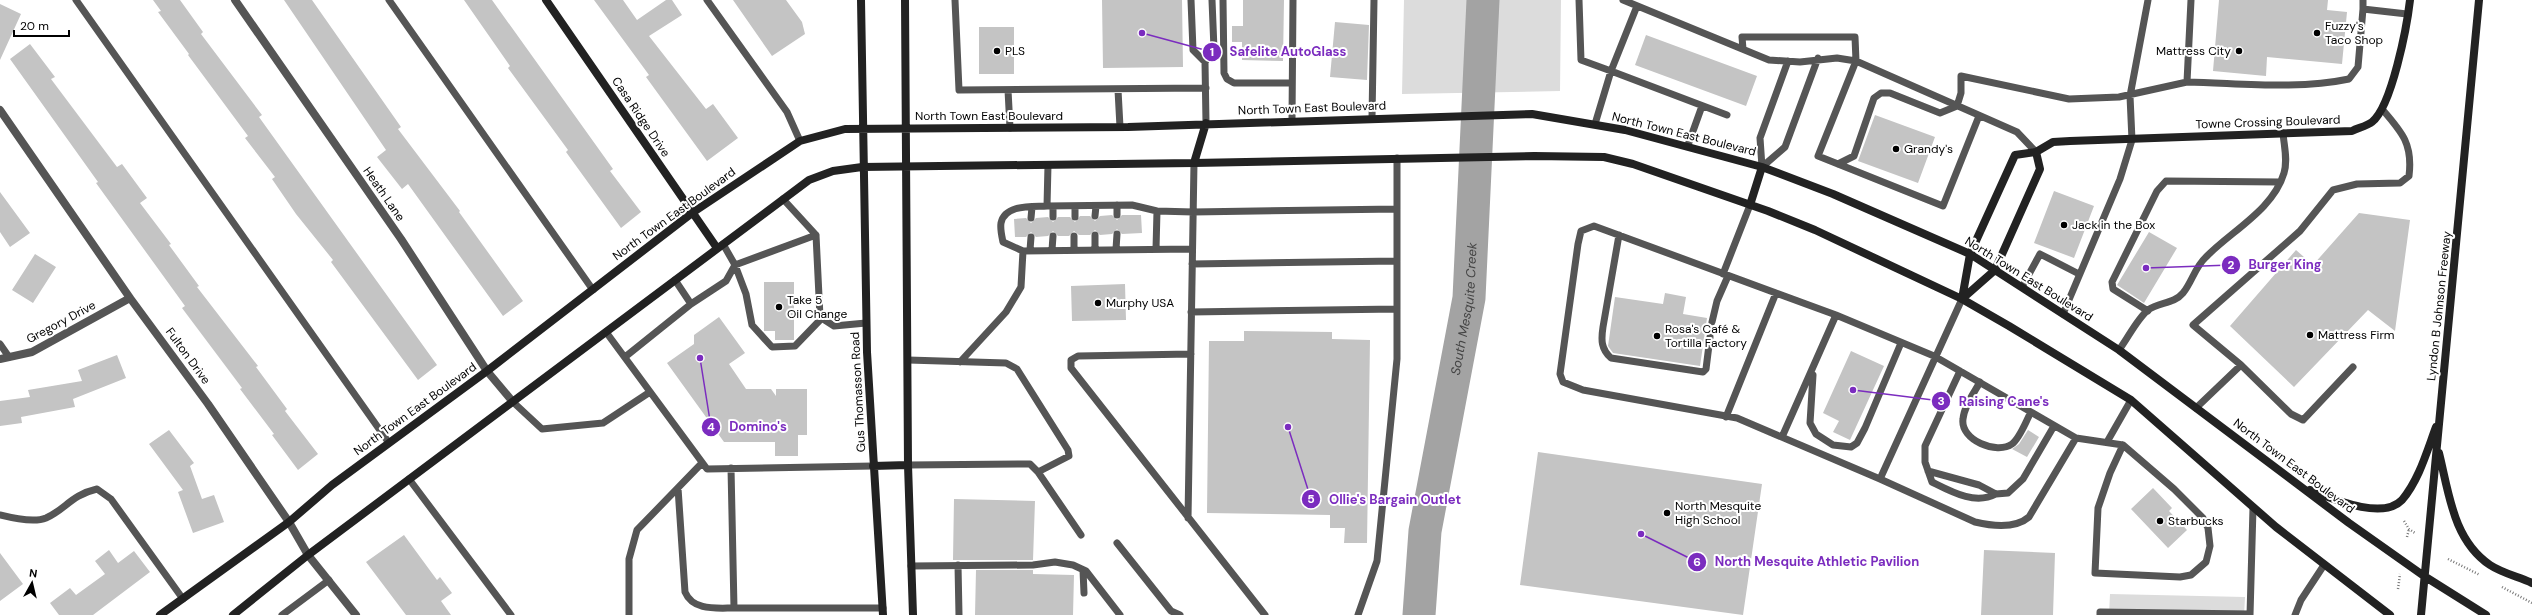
<svg xmlns="http://www.w3.org/2000/svg" width="2532" height="615" viewBox="0 0 2532 615" font-family="'DM Sans',sans-serif">
	<rect width="100%" height="100%" fill="#fff"/>
	<path fill="#dcdcdc" d="M1404 0H1561L1560 91 1402 94Z
		M2110 594 2245 597 2244 615H2109Z"/>
	<g fill="none" stroke-linecap="round" stroke-linejoin="round">
		<path stroke="#a3a3a3" stroke-width="33" id="s1" d="M1419 615 1425 531 1469 298 1483 0"/>
	</g>
	<path fill="#c4c4c4" d="M153 0H180L203 32 201 34 262 115 259 117 437 365 418 380 331 262 333 260 296 214 272 179 275 177 245 138 248 136 188 55 189 54 158 12 161 11Z
		M284 0H312L401 127 398 129 460 211 459 212 523 301 503 316 408 184 402 189 377 157 386 150Z
		M464 0H492L613 169 610 171 641 212 621 228 566 152 568 150 508 68 510 66Z
		M594 0H623L637 20 666 0H672L682 15 649 36 706 109 713 104 738 138 707 161 646 77 649 75Z
		M733 0H786L802 22 805 34 772 56Z
		M1102 0H1182L1183 67 1103 68Z
		M1243 0H1284L1283 61 1242 60V42H1232V26H1243Z
		M2219 0H2328L2327 10 2347 12 2342 64 2267 57 2266 76 2213 71Z
		M0 4 21 14 0 60Z
		M1335 22 1369 25 1367 80 1330 77Z
		M979 27H1014V74H979Z
		M1646 35 1757 76 1746 106 1635 65Z
		M30 44 55 77 51 79 117 167 122 164 147 198 140 203 171 244 169 245 199 286 197 287 258 366 256 367 287 409 285 411 318 454 298 470 272 435 274 434 240 389 242 388 182 308 185 306 96 183 98 182 10 59Z
		M1875 115 1935 137 1918 183 1858 161Z
		M2054 191 2094 206 2074 258 2034 243Z
		M0 192 30 233 10 247 0 232Z
		M2359 213 2410 220 2395 331 2368 310 2294 387 2230 326 2296 250 2313 265Z
		M1112 215 1117 220 1122 215H1141L1142 233 1122 234 1117 229 1112 234 1100 235 1095 230 1090 235H1079L1074 231 1069 236H1058L1053 231 1048 236 1036 237 1031 232 1026 237H1015L1014 219 1026 218 1031 223 1036 218 1048 217 1053 222 1058 217H1070L1075 222 1080 216H1090L1095 221 1100 216Z
		M2149 232 2177 248 2144 303 2117 285Z
		M35 254 56 267 33 303 12 290Z
		M764 282H794V340H775V331H764Z
		M1125 284 1126 320 1072 321 1071 286Z
		M1665 293 1686 297 1683 314 1707 318 1700 366 1613 353 1608 346 1615 297 1663 304Z
		M719 317 745 353 729 364 746 389H771L776 396V389H807V435H798V456H775V442H724L667 363 694 344V335Z
		M1244 331 1332 332V339L1370 340 1367 543H1344L1345 528H1330V515L1207 513 1209 341H1244Z
		M1851 351 1884 366 1850 440 1833 432 1839 421 1823 413Z
		M117 355 126 378 73 399 75 407 21 417 22 423 0 426V401L30 397 28 390 82 381 78 370Z
		M169 430 194 463 190 466 202 499 214 495 224 522 193 533 178 492 183 490 149 444Z
		M2028 430 2039 437 2027 457 2012 449 2019 444Z
		M1538 452 1762 484 1743 615 1520 585Z
		M2153 488 2172 508 2169 511 2187 530 2168 548 2131 509Z
		M954 499 1035 501 1033 560H953Z
		M404 535 437 580 440 577 452 593 441 601 451 615H406L366 562Z
		M109 550 118 563 134 551 150 572 93 615H59L50 603 70 588 76 595 105 574 95 561Z
		M1984 550 2055 553 2053 615H1981Z
		M0 553 23 584 0 601Z
		M976 570H1033V574L1074 575 1073 615H975Z"/>
	<g fill="none" stroke-linecap="round" stroke-linejoin="round">
		<path stroke="#777" stroke-width="2.5" stroke-dasharray="1 2" stroke-linecap="butt" d="M2404 521 2409 529 2415 533
			M2407 537 2409 529
			M2448 559 2480 575
			M2502 587 2532 603
			M2398 589 2400 574"/>
		<path stroke="#555" stroke-width="7" d="M76 0 389 443
			M389 0 593 290
			M707 0 787 112 800 141
			M955 0 959 90 1206 88
			M1191 0 1193 50 1205 62
			M1223 0 1224 73 1227 79 1234 83H1292
			M1579 0 1581 60 1611 71 1637 6
			M1623 0 1769 60 1800 62 1837 58 1856 61 2017 132 2036 152
			M2363 0V9L2407 14
			M1743 49 1742 37H1855L1856 61 1818 156 1943 206 1979 116
			M2187 82C2240 83 2297 90 2349 79L2358 67 2363 9
			M1008 90 1010 128
			M1118 90 1120 127
			M1372 118 1374 0
			M1292 120 1293 0
			M1206 123 1205 62 1214 49 1212 0
			M1595 124 1611 71 1727 115
			M1688 145 1702 106
			M1838 164 1854 156 1874 98 1881 93H1890L1940 113 1957 106 1961 93V76L2069 99 2119 97 2187 82 2191 0
			M1048 165 1047 206 1132 205 1157 211 1193 212 1397 209
			M1762 167 1785 147 1818 58
			M1762 167 1760 138 1788 61
			M783 199 816 235 820 317 834 326 866 323
			M1053 206V217
			M1117 215V205
			M1095 216 1096 206
			M1075 217V206
			M1031 218 1032 207
			M816 235 735 265 746 294 752 325 772 347 795 346 822 318
			M1619 235 1603 327C1601 340 1601 349 1611 358L1703 372 1706 369 1710 337
			M1074 249V236
			M1095 249V235
			M1116 249 1117 234
			M1156 249 1157 211
			M1030 250 1031 237
			M1052 250 1053 236
			M1023 251 1192 249
			M1192 264 1397 261
			M1723 274 1750 205
			M675 280 691 304
			M2022 287 2040 254 2079 274
			M2148 311 2113 289 2112 282 2157 191 2166 181 2280 182
			M1191 312 1397 309
			M2063 314 2120 179 2132 140 2130 96 2148 0
			M1836 315 1594 226 1581 231 1578 244 1560 374 1563 382 1583 390 1737 418 1880 479 1962 299
			M1712 322 1717 301 1728 276
			M606 332 707 469 873 466
			M0 344 9 357
			M2119 350C2128 338 2137 319 2148 310 2159 302 2174 304 2183 293 2192 282 2195 267 2206 257 2231 231 2273 210 2284 173 2288 160 2284 146 2283 133
			M1191 354 1078 356 1071 360V368L1265 615
			M625 357 691 304 726 281 735 265 723 244
			M908 360 1006 363 1017 369 1068 450 1069 456 1038 472
			M960 362 1006 312 1021 287 1023 251 1003 242C1002 237 1000 229 1001 223 1005 204 1032 207 1047 206
			M2241 365 2291 414 2303 420 2353 367
			M1960 371 1925 446V462L1932 482C1952 492 1975 505 1996 494
			M1813 375 1810 423 1816 434 1833 445 1851 447 1857 443 1865 428 1901 343
			M1980 382C1974 393 1964 406 1963 419 1960 440 1997 455 2012 444 2020 438 2026 421 2031 412
			M513 402 542 429 603 423 650 392
			M2196 408 2241 365 2193 325 2300 231 2333 190 2357 184 2400 183 2409 176C2413 144 2402 132 2382 109
			M1726 417 1776 293
			M1782 437 1836 315 1934 356 2076 438 2123 445 2174 489 2203 518 2208 528 2210 546 2206 562 2191 575 2180 577 2095 573 2098 508 2110 473 2123 445
			M2107 442 2131 400
			M908 465 1030 464 1038 472 1081 535
			M731 468 734 608H883
			M1928 471 1979 485 1996 494 2008 493 2023 479 2054 426
			M409 479 511 615
			M1880 479 1975 522C1992 526 2015 529 2029 517L2076 438
			M678 488 685 592C693 611 716 608 734 608
			M0 515C12 518 34 523 46 518 66 509 71 495 97 489L111 499 183 599
			M1188 518 1194 163
			M1117 543 1171 611 1180 615
			M958 565 959 615
			M911 566 1033 565 1055 562 1073 565 1086 571 1120 615
			M1083 570 1084 593
			M282 615 329 580
			M629 615V559L637 530 702 463
			M1358 615 1377 561 1397 359V158
			M2100 615V612L2250 614
			M2250 615 2253 508
			M2295 615 2301 600 2324 565"/>
		<path stroke="#555" stroke-width="8" d="M235 0 401 239 487 371 513 402
			M0 110 130 298 208 404 289 522 308 555 356 615
			M0 359 32 352 130 298"/>
		<path stroke="#222" stroke-width="8" d="M546 0 717 248
			M861 0 867 352 883 615
			M905 0 908 465 913 615
			M1194 163 1206 123
			M1750 205 1762 167
			M1962 299 1970 254 2015 155 2036 152 2053 142 2070 141 2352 131C2358 128 2367 126 2372 122 2392 106 2407 26 2410 0
			M1962 299 1995 270 2040 169 2036 152
			M2439 453C2449 493 2453 540 2490 565 2502 573 2519 577 2532 583
			M873 466 908 465
			M2310 490C2331 498 2382 521 2402 500 2419 480 2427 451 2436 427
			M160 615 289 522 332 485 487 371 692 213 800 141 845 129 1128 127 1532 114 1625 130 1762 167 1833 194 1970 254 2119 350 2349 523 2424 576 2486 615
			M233 615 308 555 809 180 833 171 862 167 1194 163 1534 156 1604 157 1633 164 1768 211 1815 230 1962 299 2009 326 2131 400 2276 527 2390 615
			M2421 615 2479 0"/>
	</g>
	<g fill="#000" stroke="#fff" stroke-width="1.5">
		<circle cx="2317" cy="33" r="4"/>
		<circle cx="997" cy="51" r="4"/>
		<circle cx="2239" cy="51" r="4"/>
		<circle cx="1896" cy="149" r="4"/>
		<circle cx="2064" cy="225" r="4"/>
		<circle cx="1098" cy="303" r="4"/>
		<circle cx="779" cy="307" r="4"/>
		<circle cx="2310" cy="335" r="4"/>
		<circle cx="1657" cy="336" r="4"/>
		<circle cx="1667" cy="513" r="4"/>
		<circle cx="2160" cy="521" r="4"/>
	</g>
	<g text-anchor="middle" dominant-baseline="central" stroke-width="4" stroke-linejoin="round" paint-order="stroke">
		<g font-size="12" fill="#000" stroke="#fff" text-anchor="start">
			<text x="2325" y="26">Fuzzy's<tspan x="2325" dy="14">Taco Shop</tspan></text>
			<text x="1005" y="51">PLS</text>
			<text x="2231" y="51" text-anchor="end">Mattress City</text>
			<text x="1904" y="149">Grandy's</text>
			<text x="2072" y="225">Jack in the Box</text>
			<text x="787" y="300">Take 5<tspan x="787" dy="14">Oil Change</tspan></text>
			<text x="1106" y="303">Murphy USA</text>
			<text x="1665" y="329">Rosa's Café &amp;<tspan x="1665" dy="14">Tortilla Factory</tspan></text>
			<text x="2318" y="335">Mattress Firm</text>
			<text x="1675" y="506">North Mesquite<tspan x="1675" dy="14">High School</tspan></text>
			<text x="2168" y="521">Starbucks</text>
		</g>
		<g font-size="12" fill="#000" stroke="#fff">
			<text transform="translate(1312 108) rotate(-2)">North Town East Boulevard</text>
			<text x="989" y="116">North Town East Boulevard</text>
			<text transform="translate(641 117) rotate(56)">Casa Ridge Drive</text>
			<text transform="translate(2268 122) rotate(-2)">Towne Crossing Boulevard</text>
			<text transform="translate(1684 134) rotate(14)">North Town East Boulevard</text>
			<text transform="translate(384 194) rotate(55)">Heath Lane</text>
			<text transform="translate(674 214) rotate(-36)">North Town East Boulevard</text>
			<text transform="translate(2029 279) rotate(32)">North Town East Boulevard</text>
			<text transform="translate(2439 306) rotate(-84)">Lyndon B Johnson Freeway</text>
			<text transform="translate(61 322) rotate(-28)">Gregory Drive</text>
			<text transform="translate(188 356) rotate(54)">Fulton Drive</text>
			<text transform="translate(858 392) rotate(-93)">Gus Thomasson Road</text>
			<text transform="translate(415 409) rotate(-36)">North Town East Boulevard</text>
			<text transform="translate(2294 466) rotate(37)">North Town East Boulevard</text>
		</g>
		<g font-size="13" font-style="italic" fill="#444" stroke="#fff">
			<text stroke="none"><textPath href="#s1" startOffset="310">South Mesquite Creek</textPath></text>
		</g>
	</g>
	<path fill="none" stroke="#7b2cbf" stroke-width="1.5" d="M1142 33L1212 52M2146 268L2231 265M1853 390L1941 401M700 358L711 427M1288 427L1311 499M1641 534L1697 562"/>
	<g fill="#7b2cbf" stroke="#fff" stroke-width="1.5">
		<circle cx="1142" cy="33" r="4"/>
		<circle cx="2146" cy="268" r="4"/>
		<circle cx="1853" cy="390" r="4"/>
		<circle cx="700" cy="358" r="4"/>
		<circle cx="1288" cy="427" r="4"/>
		<circle cx="1641" cy="534" r="4"/>
		<circle cx="1212" cy="52" r="10"/>
		<circle cx="2231" cy="265" r="10"/>
		<circle cx="1941" cy="401" r="10"/>
		<circle cx="711" cy="427" r="10"/>
		<circle cx="1311" cy="499" r="10"/>
		<circle cx="1697" cy="562" r="10"/>
	</g>
	<g font-size="12" text-anchor="middle" font-weight="bold" fill="#fff">
		<text x="1212" y="56">1</text>
		<text x="2231" y="269">2</text>
		<text x="1941" y="405">3</text>
		<text x="711" y="431">4</text>
		<text x="1311" y="503">5</text>
		<text x="1697" y="566">6</text>
	</g>
	<g font-size="13" text-anchor="middle" font-weight="bold" fill="#7b2cbf" stroke="#fff" stroke-width="4" stroke-linejoin="round" paint-order="stroke">
		<text x="1288" y="56">Safelite AutoGlass</text>
		<text x="2285" y="269">Burger King</text>
		<text x="2004" y="406">Raising Cane's</text>
		<text x="758" y="431">Domino's</text>
		<text x="1395" y="504">Ollie's Bargain Outlet</text>
		<text x="1817" y="566">North Mesquite Athletic Pavilion</text>
	</g>
	<g transform="translate(32 583) rotate(8)" stroke="#ffffff" stroke-width="3" paint-order="stroke">
	<path d="M0-3L7 15L0 10L-7 15Z" fill="#000000"/>
	<text y="-6" font-size="11" font-weight="bold" text-anchor="middle" fill="#000000">N</text>
	</g>
	<path d="M14 30v6h55v-6" fill="none" stroke="#000000" stroke-width="2"/>
	<text x="20" y="30" font-size="12" fill="#000000" stroke="#ffffff" stroke-width="3" paint-order="stroke">20 m</text>
</svg>
